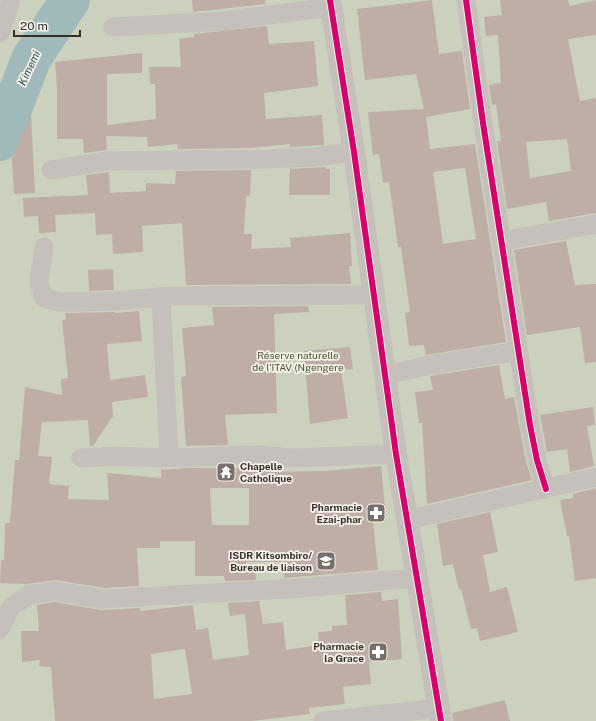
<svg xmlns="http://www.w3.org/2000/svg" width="596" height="721" viewBox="0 0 596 721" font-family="'Public Sans',sans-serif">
	<rect width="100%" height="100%" fill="#ece8e2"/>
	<path fill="#ccd1bd" d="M0 0H596V721H0Z"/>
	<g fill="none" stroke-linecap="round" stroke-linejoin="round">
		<path stroke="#a0babc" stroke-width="40" d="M0 141 31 59 70 0"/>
	</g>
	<path fill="#beaea5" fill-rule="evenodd" d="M192 0H265V4L193 12Z
		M432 0 439 54 462 51 470 109 426 117 430 149 475 144 506 342 426 355 424 345 409 346 405 313 410 312 401 247H398L389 182 383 183 379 154 373 155 368 112 424 109 416 74 365 80 357 9ZM465 168 476 239 443 244 433 172Z
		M500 0H568L570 6 596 0V35L568 39 580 101 596 98V213L549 221 546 202 507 209 497 141H501L496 104 492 105 489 85 501 83 498 35 486 36 484 17 502 15ZM567 139 571 171 530 178 526 142Z
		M267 26 269 44 314 41 318 86 264 93 266 119 322 115 324 145 290 147V144L252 148 177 149 178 144 148 147 147 137 106 136 107 150 84 153 83 139H57V89L55 62 142 53V73L107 74V125L156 119 155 84H150L149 67H181L179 39 194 37V34Z
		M31 115 35 193 14 194 12 158Z
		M326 167V169H330V195H289L290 169Z
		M251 170 250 196H246L244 234H252L251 249 291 247 290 238 350 233 352 266H349L351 284 186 285 182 223 142 226 143 252 113 254 112 234 96 235 95 213 55 215 56 232 39 233 38 216 24 217 23 198 88 195 86 175 109 172 110 193 146 191V183L175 184 176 171Z
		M566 241 575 285 596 284V362L585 363 580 327 527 335 514 250Z
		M113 269 114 290 89 291 88 270Z
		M308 306 309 312 274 314 277 413 225 415 228 445 186 446 181 377 186 376 182 328 214 325 212 307Z
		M139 311 142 341 107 344 110 380 145 375 148 397 112 402 113 416 93 446H90L88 420 42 422 38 456 52 457 49 484 69 486 68 499 109 500 107 473 161 478V470L188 468H269V472L325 471 381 466 386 520 373 521 378 570 284 578V562H246V572L255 570 256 580 225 581 224 576H195V541H160V548H137L139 586 104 588 56 580 26 584 0 583 1 560H4L5 523H10L15 460H19L25 387 62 395 61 379 68 378 62 320H66L65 313 115 312V313ZM210 488H249V525H212Z
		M350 347 353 369 341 370 348 418 310 424 304 351Z
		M499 365 505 399 514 397 526 462 532 480 427 504 422 423H419L415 392 433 390 430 376Z
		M593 407 595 425 587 426 594 466 570 472 567 449 547 452 540 415Z
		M596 488V578L575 581 569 536H567L560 500 573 498V494Z
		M490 512 498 552 483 555 490 592 507 587 518 632 480 641 477 628 471 629 461 589 459 590 453 564 443 566 437 524Z
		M381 592 382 601 398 599 402 659 369 662 371 684 343 687 345 704 309 708 310 714 252 721H55L51 667 39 666 40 660 22 662 21 631H39L37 605 54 602 101 610 140 608V611L193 605 196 630 208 628 213 660 249 655 245 614 230 616 228 603 259 601 263 624 283 622 286 650 319 645 318 632 332 631V626L347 625 345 595ZM185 649 192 694 154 699 151 654Z
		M505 700 510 721H453L452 713Z"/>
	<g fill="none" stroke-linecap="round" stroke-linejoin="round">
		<path stroke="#c5c0bb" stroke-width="19" d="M466 0 483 123 530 425 537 460 546 489
			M113 27 223 21 331 7
			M0 33 11 0
			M51 170 106 161 267 159 314 157 354 152
			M501 241 596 224
			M44 247 39 282 44 298 59 302H81L114 301 170 296 375 295
			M161 297 169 458
			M385 375 430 365 518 351
			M81 458 114 456 169 458 259 455 293 458 396 454
			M407 520 596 477
			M0 629 11 607 28 595 54 591 103 599 303 588 390 580 418 579
			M323 721 439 708"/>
		<path stroke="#c5c0bb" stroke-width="22" d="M330 0 354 152 396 454 441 721"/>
		<g stroke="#f8f3ea" stroke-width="8">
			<path id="cycleway" d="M330 0 354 152 396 454 441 721
				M466 0 483 123 530 425 537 460 546 489"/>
		</g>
		<use href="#cycleway" stroke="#d6006c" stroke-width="6"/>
	</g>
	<defs>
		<g id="temple-square" transform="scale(1)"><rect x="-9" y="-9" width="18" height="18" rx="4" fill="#766f6a" stroke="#f8f3ea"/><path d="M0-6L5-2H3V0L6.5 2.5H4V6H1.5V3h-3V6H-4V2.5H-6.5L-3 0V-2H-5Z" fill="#fff"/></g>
		<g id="pharmacy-square" transform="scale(1)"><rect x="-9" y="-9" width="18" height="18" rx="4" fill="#766f6a" stroke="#f8f3ea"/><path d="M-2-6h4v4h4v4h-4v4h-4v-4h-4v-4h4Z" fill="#fff"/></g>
		<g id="university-square" transform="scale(1)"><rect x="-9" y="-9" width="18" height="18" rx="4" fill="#766f6a" stroke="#f8f3ea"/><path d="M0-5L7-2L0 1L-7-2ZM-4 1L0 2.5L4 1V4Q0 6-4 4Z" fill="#fff"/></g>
	</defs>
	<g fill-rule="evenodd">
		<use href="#temple-square" x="226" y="472"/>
		<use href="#pharmacy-square" x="376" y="513"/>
		<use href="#university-square" x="326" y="561"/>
		<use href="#pharmacy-square" x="378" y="652"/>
	</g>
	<g text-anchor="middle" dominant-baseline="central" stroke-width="3.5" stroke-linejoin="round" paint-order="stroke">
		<g font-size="10" fill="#43522f" stroke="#f8f3ea">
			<text x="298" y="355">Réserve naturelle<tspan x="298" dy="12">de l'ITAV (Ngengere</tspan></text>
		</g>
		<g font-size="10" font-weight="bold" fill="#362e29" stroke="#f8f3ea" text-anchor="end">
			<text x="240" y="466" text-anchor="start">Chapelle<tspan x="240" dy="12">Catholique</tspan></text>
			<text x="362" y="507">Pharmacie<tspan x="362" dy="12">Ezai-phar</tspan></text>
			<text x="312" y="555">ISDR Kitsombiro/<tspan x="312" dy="12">Bureau de liaison</tspan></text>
			<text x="364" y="646">Pharmacie<tspan x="364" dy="12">la Grace</tspan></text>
		</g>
		<g font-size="11" font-style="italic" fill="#224d54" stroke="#f8f3ea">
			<text transform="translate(29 68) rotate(-65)">Kimemi</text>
		</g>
	</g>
	<path d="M14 30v6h66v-6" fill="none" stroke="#362e29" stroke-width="2"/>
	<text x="20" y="30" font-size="12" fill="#362e29" stroke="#f8f3ea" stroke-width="3" paint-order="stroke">20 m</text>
</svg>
